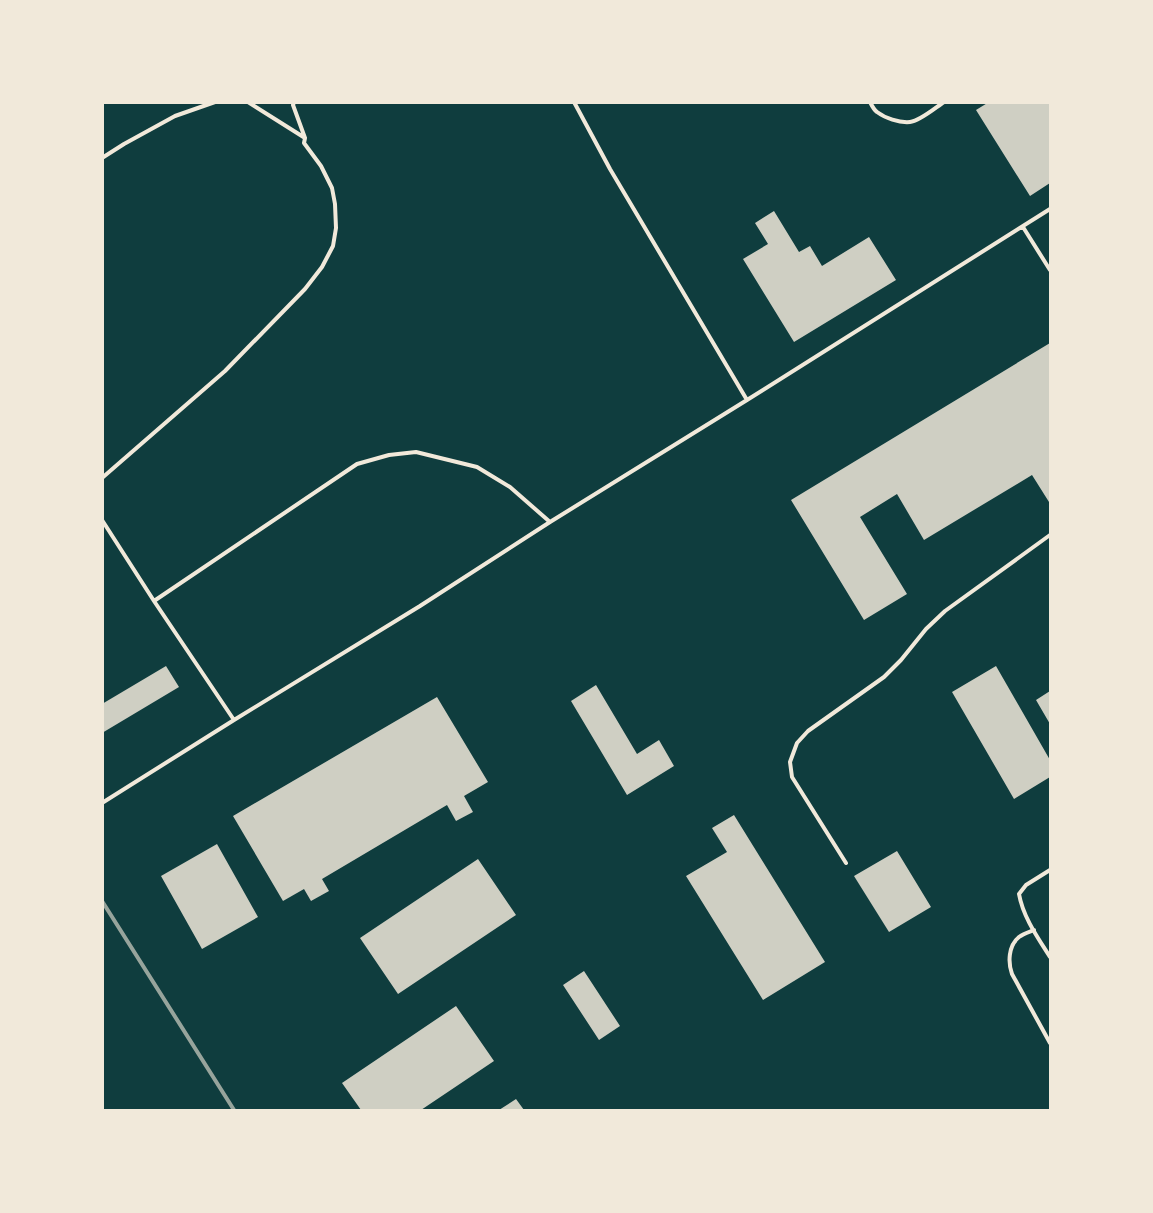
<svg xmlns="http://www.w3.org/2000/svg" width="1153" height="1213" viewBox="0 0 1153 1213" font-family="Rubik,sans-serif">
	<rect width="100%" height="100%" fill="#0f3d3e"/>
	<path fill="#cfcfc3" d="M989 102H1050V183L1030 196 976 110Z
		M774 211 799 252 810 246 822 266 869 237 896 280 794 342 743 259 768 244 755 223Z
		M1050 343V501L1049 502 1032 475 924 540 897 494 860 517 907 594 864 620 791 500Z
		M166 666 179 687 102 733V704Z
		M996 666 1050 760V777L1014 799 952 692Z
		M596 685 637 754 659 740 674 766 627 795 571 701Z
		M1050 691V724L1036 700Z
		M437 697 488 782 464 796 473 812 456 821 447 805 322 879 329 891 311 901 304 889 283 901 233 816Z
		M734 815 825 962 763 1000 686 876 727 852 712 828Z
		M217 844 258 917 202 949 161 876Z
		M897 851 931 907 889 932 854 876Z
		M478 859 516 915 398 994 360 938Z
		M584 971 620 1026 599 1040 563 985Z
		M456 1006 494 1061 421 1110H361L342 1083Z
		M516 1099 524 1110H499Z"/>
	<g fill="none" stroke-linecap="round" stroke-linejoin="round">
		<path stroke="#f1e9da" stroke-width="4" d="M248 102 305 138
			M574 102 610 169 747 400
			M870 102C872 106 874 110 877 112 885 118 899 123 910 122 920 121 935 108 944 102
			M102 158 124 144 175 116 215 102
			M1023 227 1050 270
			M102 478 225 371 305 289 322 267 333 246 336 228 335 204 332 188 321 166 304 143 305 138 293 105 294 102
			M102 520 154 601 234 720
			M154 601 357 464 389 455 416 452 477 467 510 487 550 522
			M102 803 234 720 420 606 550 522 747 400 1050 209
			M846 863 792 777 790 762 797 743 808 731 884 677 901 660 926 629 945 611 1050 535
			M1050 870 1026 885 1019 894C1023 917 1038 938 1050 957
			M1034 930C1029 932 1023 934 1019 937 1008 946 1008 963 1012 974L1050 1043"/>
		<path stroke="#97a49c" stroke-width="4" d="M102 901 234 1110"/>
	</g>
	<rect width="1153" height="1213" fill="none" stroke="#f1e9da" stroke-width="208"/>
</svg>
